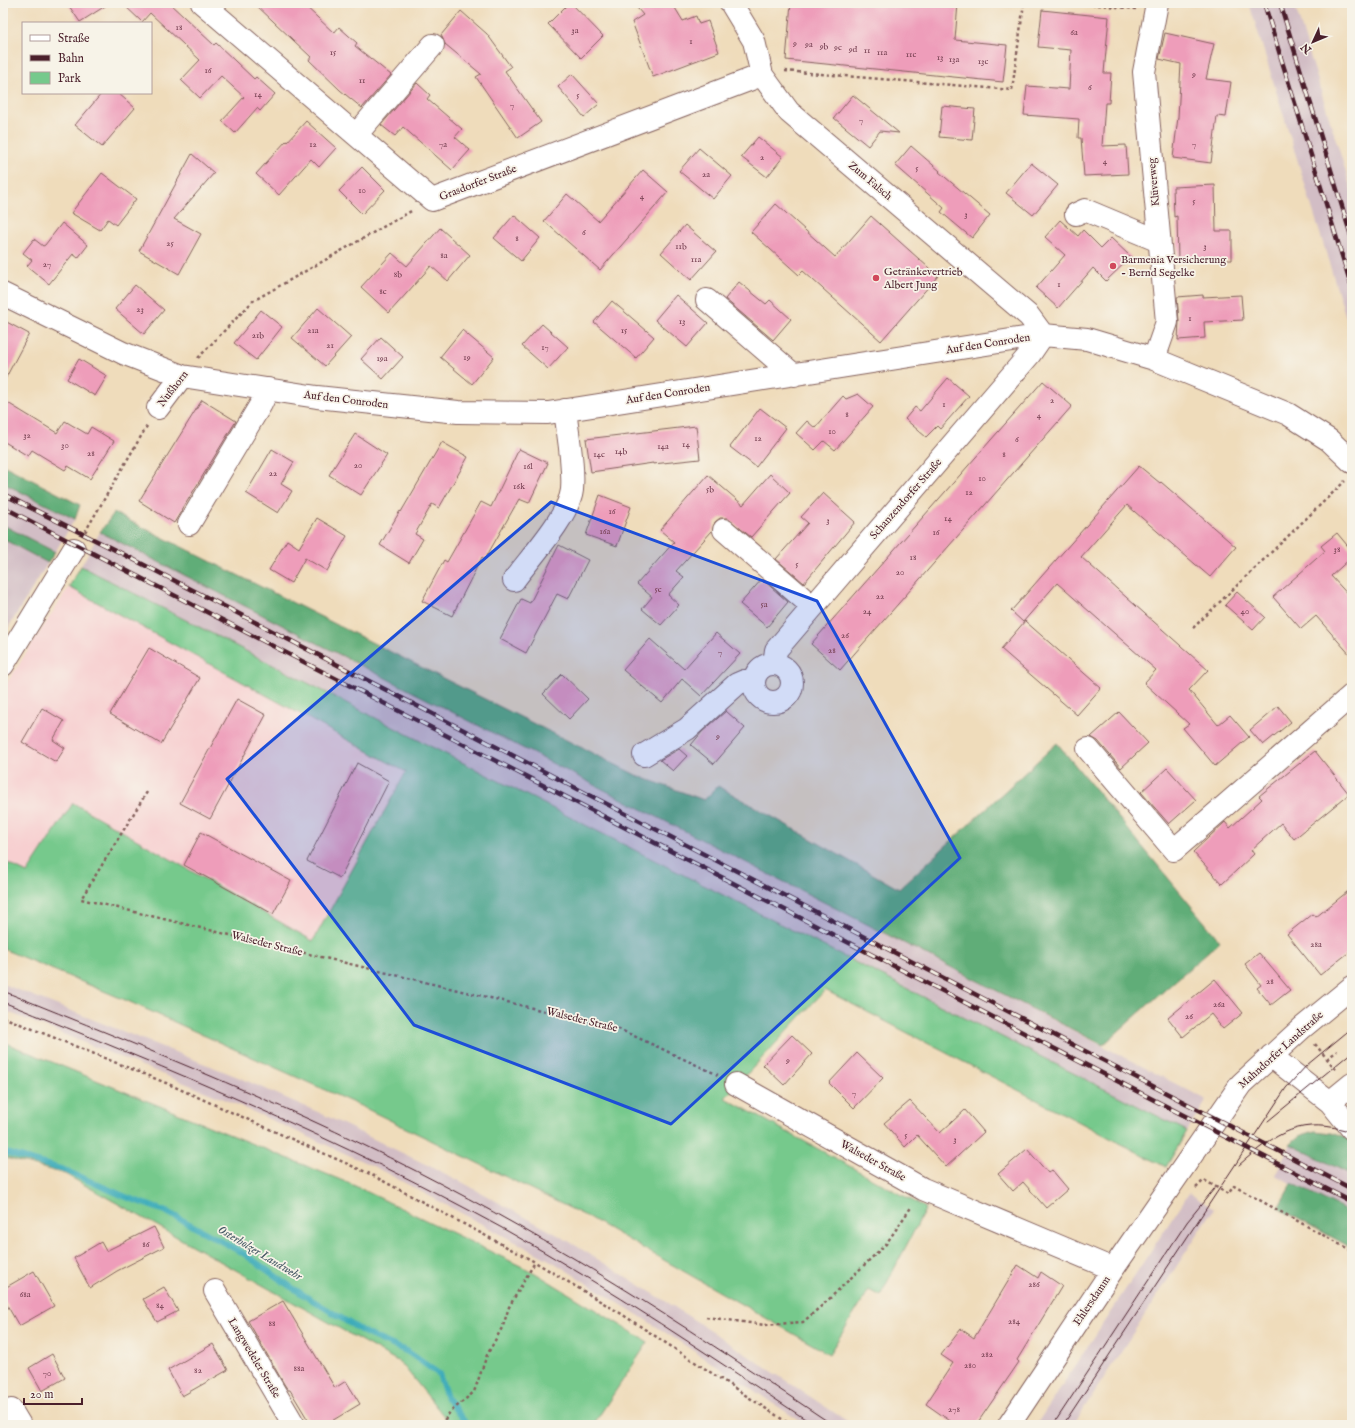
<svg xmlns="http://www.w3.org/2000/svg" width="1355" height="1428" viewBox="0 0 1355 1428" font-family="'IM FELL English',serif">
	<rect width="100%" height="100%" fill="#f7f3e8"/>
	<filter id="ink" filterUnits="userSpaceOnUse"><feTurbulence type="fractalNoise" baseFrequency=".025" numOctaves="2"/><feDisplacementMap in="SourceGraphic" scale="8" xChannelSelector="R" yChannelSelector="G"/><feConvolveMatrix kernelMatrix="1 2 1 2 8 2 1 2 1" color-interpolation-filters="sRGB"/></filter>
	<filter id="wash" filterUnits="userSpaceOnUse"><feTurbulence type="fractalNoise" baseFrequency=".012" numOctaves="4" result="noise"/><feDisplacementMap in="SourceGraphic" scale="16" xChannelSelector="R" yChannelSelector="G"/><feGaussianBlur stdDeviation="0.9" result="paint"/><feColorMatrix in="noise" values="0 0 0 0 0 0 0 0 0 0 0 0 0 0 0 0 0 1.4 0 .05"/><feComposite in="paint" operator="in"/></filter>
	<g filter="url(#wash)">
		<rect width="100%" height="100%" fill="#efdcbb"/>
		<path fill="#f7cfd0" d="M69 587 406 772 313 941 74 803 27 873 3 861V689Z"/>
		<path fill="#d2bdc5" d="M1249 3H1294L1352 192V337Z
			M3 483 75 519 55 552 3 525Z
			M100 532 722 849 1207 1100 1187 1131 422 742 81 566Z
			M3 539 48 563 3 636Z
			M3 984 238 1077 320 1113 458 1180 565 1239 670 1304 853 1425H806L657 1327 553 1262 375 1167 229 1101 3 1010Z
			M1290 1144 1352 1175V1214L1275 1175Z
			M1189 1193 1214 1209 1073 1425H1036Z"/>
		<path fill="#76c98c" stroke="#60745c" d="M81 566 422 742 1187 1131 1166 1167 825 990 725 1098 926 1208 880 1296 869 1290 829 1354 590 1218 367 1109 130 1002 3 949V861L27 873 73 803 313 941 406 772 69 587Z
			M3 1042 353 1185 535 1273 648 1342 593 1425H451L401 1363 65 1174 3 1157Z"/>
		<path fill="#60ad78" stroke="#556652" d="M3 465 80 505 75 519 3 483Z
			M114 513 638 776 704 800 718 786 899 889 1057 743 1220 941 1103 1045 100 532Z
			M3 525 55 552 48 563 3 539Z
			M1315 1131 1332 1133 1352 1140V1175L1290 1144 1299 1136Z
			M1292 1183 1352 1214V1248L1278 1208Z"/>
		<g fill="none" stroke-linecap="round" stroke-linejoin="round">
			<path stroke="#3babb9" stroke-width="6" d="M3 1152 64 1170 126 1197 167 1212 243 1253 291 1287 367 1334 408 1352 439 1374 447 1398 467 1425"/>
		</g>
		<g id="blocks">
			<path fill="#ee9dba" d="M67 3H110L80 22Z
				M122 3H169L214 45 216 43 254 79 256 77 275 94 260 111 257 108 235 133 222 121 244 97 221 76 200 98 181 80 200 60 150 13 142 22Z
				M254 3H302L334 33 339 27 357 43 355 46 391 75 362 108 340 90 309 60 311 57Z
				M569 3H571L603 36 581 58 548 24Z
				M633 3H672L683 21 696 16 699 24 708 21 719 52 653 77 632 22 643 15Z
				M791 3H958L955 40 1007 45 1003 82 786 60Z
				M1042 10 1109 17 1104 73H1111L1109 103H1105L1102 146 1126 145 1128 174 1084 176 1081 138H1078L1079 119 1024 115 1027 86 1069 89 1071 50 1038 47Z
				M461 11 487 34 511 67 505 71 541 122 518 138 476 77 481 74 445 44 441 35Z
				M1165 33 1214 44 1206 79 1231 82 1226 117 1217 116 1211 163 1173 158 1178 117 1181 64 1159 59Z
				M572 74 599 104 584 117 558 87Z
				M417 83 430 95 427 99 462 129 455 137 470 150 452 170 403 127 395 136 381 125Z
				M102 93H118L135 108 102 147 75 125Z
				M853 95 899 133 880 131 868 146 834 118Z
				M942 106 975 109 972 140 939 137Z
				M306 121 336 148 319 167 311 159 279 195 256 174 286 141 287 142Z
				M758 137 783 157 767 177 741 157Z
				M911 146 940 171 939 172 990 215 972 238 941 212 944 208 895 165Z
				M699 148 732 176 713 199 679 171Z
				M192 154 214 173 174 219 201 234 179 274 139 251Z
				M1031 163 1058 185 1033 215 1006 193Z
				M362 167 385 190 362 214 339 191Z
				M643 170 668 192 600 270 544 221 567 194 598 221Z
				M102 173 136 199 116 225 108 219 100 230 71 213Z
				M1215 185 1216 231H1232V260L1178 261 1177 216 1174 217 1173 187Z
				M776 204 835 257 871 216 938 276 881 341 803 271 799 275 751 232Z
				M514 215 540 238 521 261 494 238Z
				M1060 220 1078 236 1083 230 1101 248 1111 238 1131 257 1106 281 1093 268 1058 308 1036 288 1065 255 1045 237Z
				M62 223 88 245 78 258 73 254 49 284 27 266 32 260 23 253 34 239 43 246 45 245Z
				M685 225 716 252 691 280 661 253Z
				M440 228 470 255 448 281 431 266 389 313 361 287 392 253 407 266Z
				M739 282 766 304 770 300 791 319 773 340 725 299Z
				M135 285 164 310 144 334 115 309Z
				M676 295 708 323 687 347 655 320Z
				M1203 295V297L1241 295 1243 320 1204 322 1205 338 1178 340 1179 321 1177 297Z
				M612 301 654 337 636 358 594 322Z
				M318 308 351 337 325 366 292 338Z
				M261 310 282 327 256 360 234 343Z
				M3 320 29 334 3 383Z
				M542 324 568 347 548 369 522 346Z
				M462 330 494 357 472 384 440 357Z
				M381 337 403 357 383 379 361 359Z
				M79 359 107 376 95 396 67 379Z
				M948 378 969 396 940 429 937 426 926 437 905 419 915 407 920 411Z
				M1043 381 1072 406 840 670 811 644Z
				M858 394 873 407 835 450 824 441 815 450 796 433 807 421 815 428 843 396 846 399Z
				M3 400 57 433 65 421 87 434 91 427 114 441 90 479 68 466 65 470 32 450 28 456 3 441Z
				M202 400 236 421 174 523 139 501Z
				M760 408 786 428 756 467 730 447Z
				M696 426 700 459 653 464V463L591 472 586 439Z
				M355 434 387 455 361 495 329 475Z
				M442 442 468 457 439 508 432 504 415 534 423 539 409 563 380 545 400 511 401 512Z
				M272 449 294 462 281 484 292 491 278 513 246 493Z
				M519 449 548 463 529 503 519 499 485 559 482 557 452 616 422 601 444 560 447 562 481 502 491 507Z
				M1139 466 1160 483 1161 482 1236 547 1210 577 1127 505 1081 557 1208 670 1189 690 1218 725 1230 715 1249 737 1215 766 1183 728 1189 724 1144 683 1156 670 1057 583 1023 622 1011 611Z
				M770 474 790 493 751 537 727 518H720L715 522 712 531 676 571 684 577 668 595 679 605 661 625 642 609 652 597 637 584 674 542 660 530 708 475 743 505Z
				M823 493 855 522 804 583 776 559 808 523 801 517Z
				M600 495 631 507 617 546 586 535Z
				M317 518 347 536 327 571 305 558 291 583 269 570 287 540 299 548Z
				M1337 533 1352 551V557L1331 576 1352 599V657L1316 616 1301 629 1273 597 1325 551 1321 546Z
				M559 545 588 560 568 599 557 594 526 653 500 639 521 599 530 603Z
				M762 579 788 602 767 627 740 604Z
				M1237 592 1265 617 1253 630 1225 605Z
				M1025 621 1101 688 1077 715 1001 649Z
				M716 633 740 654 701 696 682 679 662 703 623 670 650 639 684 669Z
				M149 648 200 678 161 744 110 714Z
				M562 674 588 699 569 719 543 694Z
				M237 699 266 715 210 819 180 803Z
				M1278 706 1291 722 1263 745 1250 730Z
				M42 708 64 721 53 740 65 748 56 762 22 742Z
				M726 711 745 728 714 764 691 745 702 732Z
				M1119 712 1148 743 1121 768 1098 741 1091 737Z
				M679 749 687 756 673 771 660 760Z
				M1315 751 1349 794 1294 839 1281 823 1251 850 1254 854 1222 884 1193 852 1225 822 1230 828 1262 799 1259 796Z
				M357 763 389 781 340 878 307 861Z
				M1167 768 1196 800 1169 824 1141 792Z
				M201 832 291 881 273 914 184 865Z
				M1352 888V950L1320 975 1287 934 1312 914 1316 917Z
				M1259 953 1290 990 1271 1005 1257 988 1261 985 1245 964Z
				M1215 979 1243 1013 1223 1029 1211 1014 1183 1037 1168 1018Z
				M792 1035 812 1054 784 1085 763 1065Z
				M857 1053 883 1078 854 1108 829 1083Z
				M910 1101 940 1133 965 1110 984 1132 946 1167 917 1135 905 1147 884 1123Z
				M1027 1149 1048 1173 1052 1170 1068 1189 1046 1208 1023 1182 1013 1191 998 1174Z
				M154 1227 164 1247 117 1271 90 1288 74 1258 101 1242 106 1251Z
				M1018 1265 1038 1278 1041 1272 1062 1286 1017 1360 1019 1362 976 1425H956L926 1404 953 1363 941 1355 961 1329 974 1338Z
				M34 1271 54 1306 19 1326 3 1298V1289Z
				M164 1287 178 1311 157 1322 143 1299Z
				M283 1301 335 1388 346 1381 360 1404 325 1425H311L290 1390H288L284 1384 248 1321Z
				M213 1344 228 1370 182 1396 168 1370Z
				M52 1354 65 1378 42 1391 29 1368Z"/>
		</g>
	</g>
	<g filter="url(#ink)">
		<use href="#blocks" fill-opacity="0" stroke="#84615d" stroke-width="1"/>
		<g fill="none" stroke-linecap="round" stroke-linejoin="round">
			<g stroke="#84615d" stroke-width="24">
				<path id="minor" d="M202 3 432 200 762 75
					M731 3 754 41 762 75 789 112 1029 316 1043 335
					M356 135 433 45
					M1076 214 1085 210 1159 241
					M3 294 123 353 182 376 317 397 458 412 548 413 1043 335 1087 339 1154 359 1288 414 1329 440 1352 462
					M707 300 794 375
					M1154 359 1167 322 1144 72 1157 3
					M158 408 182 376
					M189 524 261 404 268 389
					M724 530 813 607
					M514 580C530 558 569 516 572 490 574 464 568 436 565 410
					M774 664 776 650 1030 354 1043 335
					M754 683a19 19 0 1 1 38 0a19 19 0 1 1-38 0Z
					M3 665 74 549
					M1088 749 1174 850 1352 695
					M644 755 687 729 737 684 744 681H754
					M1271 1056 1330 1102 1352 1129
					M736 1084 923 1189 1113 1269
					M1330 1102 1352 1084
					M215 1291 294 1425
					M11 1410 20 1425
					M1009 1425 1113 1269 1241 1084 1302 1028 1352 987"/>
			</g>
			<path stroke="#84615d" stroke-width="2.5" stroke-dasharray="3 3" stroke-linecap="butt" d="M1080 3 1136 9
				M785 71 1012 90 1024 3
				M198 358 253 301 413 210
				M85 532 147 426
				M1193 628 1345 481
				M147 792 81 899 619 1029 718 1075
				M3 1017 166 1083 370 1174 535 1262 620 1313 791 1425
				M1315 1044 1337 1071
				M1327 1059 1337 1051
				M1196 1188 1204 1180 1228 1194 1234 1186 1352 1251
				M706 1317 765 1325 803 1322 826 1302 886 1244 912 1206
				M441 1425 450 1412 474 1392 487 1355 503 1326 509 1307 535 1262"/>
			<use href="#minor" stroke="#fff" stroke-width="22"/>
			<path stroke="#4a1f2b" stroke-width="1" d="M3 991C152 1051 301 1110 443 1185 579 1256 706 1340 833 1425
				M3 1002C173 1070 342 1140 502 1228 610 1288 712 1357 814 1425
				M1268 1121 1352 1052
				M1239 1165C1277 1132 1301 1116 1352 1132
				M1053 1425 1187 1222 1214 1189
				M1063 1425 1286 1088 1307 1065 1352 1028"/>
			<g stroke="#4a1f2b" stroke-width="4.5">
				<path id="rail" d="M1264 3 1352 288
					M1280 3 1352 239
					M3 494 121 553 1352 1189
					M3 507 1352 1202"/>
			</g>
			<use href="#rail" stroke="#f7f3e8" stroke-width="3" stroke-dasharray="9" stroke-linecap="butt"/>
		</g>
	</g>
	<path fill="#1d4ed8" fill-opacity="0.2" stroke="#1d4ed8" stroke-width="3" stroke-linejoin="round" d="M551 502 817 601 960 858 671 1124 414 1025 227 779Z"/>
	<g fill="#d1495b" stroke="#f7f3e8" stroke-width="1.5">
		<circle cx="1113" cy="266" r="4"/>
		<circle cx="876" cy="278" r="4"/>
	</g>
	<g text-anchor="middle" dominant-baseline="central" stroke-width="3.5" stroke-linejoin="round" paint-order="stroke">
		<g font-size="9" fill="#733e4f">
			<text x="179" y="27">18</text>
			<text x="575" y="30">3a</text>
			<text x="1074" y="32">6a</text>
			<text x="691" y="41">1</text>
			<text x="795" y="43">9</text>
			<text x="809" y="44">9a</text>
			<text x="824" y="46">9b</text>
			<text x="838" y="47">9c</text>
			<text x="853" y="49">9d</text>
			<text x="867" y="50">11</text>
			<text x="333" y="52">15</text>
			<text x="882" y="52">11a</text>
			<text x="911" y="54">11c</text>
			<text x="940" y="57">13</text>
			<text x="954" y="59">13a</text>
			<text x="983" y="61">13c</text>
			<text x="208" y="70">16</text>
			<text x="1194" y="74">9</text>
			<text x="362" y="80">11</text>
			<text x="1090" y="87">6</text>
			<text x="258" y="94">14</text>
			<text x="578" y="95">5</text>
			<text x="512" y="105">7</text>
			<text x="861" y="120">7</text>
			<text x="313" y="144">12</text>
			<text x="443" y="144">7a</text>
			<text x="1194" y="144">7</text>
			<text x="762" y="157">2</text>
			<text x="1105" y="161">4</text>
			<text x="917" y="168">5</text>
			<text x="706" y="174">2a</text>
			<text x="362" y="190">10</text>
			<text x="642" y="196">4</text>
			<text x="1194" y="201">5</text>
			<text x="966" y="214">3</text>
			<text x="584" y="232">6</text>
			<text x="517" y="238">8</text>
			<text x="170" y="243">25</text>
			<text x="681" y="246">11b</text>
			<text x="1205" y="246">3</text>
			<text x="444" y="255">8a</text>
			<text x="696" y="259">11a</text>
			<text x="47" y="264">27</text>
			<text x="398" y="274">8b</text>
			<text x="1059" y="284">1</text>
			<text x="383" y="291">8c</text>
			<text x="140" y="309">23</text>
			<text x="1190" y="318">1</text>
			<text x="682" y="321">13</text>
			<text x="313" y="330">21a</text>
			<text x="624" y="330">15</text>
			<text x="258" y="335">21b</text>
			<text x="330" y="345">21</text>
			<text x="545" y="347">17</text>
			<text x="467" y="357">19</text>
			<text x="382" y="358">19a</text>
			<text x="1052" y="400">2</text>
			<text x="944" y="404">1</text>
			<text x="847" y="414">8</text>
			<text x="1039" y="415">4</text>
			<text x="832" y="431">10</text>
			<text x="27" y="435">32</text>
			<text x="758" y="438">12</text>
			<text x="1017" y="439">6</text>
			<text x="686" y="444">14</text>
			<text x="65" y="445">30</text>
			<text x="663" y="446">14a</text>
			<text x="621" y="451">14b</text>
			<text x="91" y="453">28</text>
			<text x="599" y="454">14c</text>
			<text x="1004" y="454">8</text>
			<text x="358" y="465">20</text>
			<text x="528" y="466">16l</text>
			<text x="273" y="473">22</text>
			<text x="982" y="478">10</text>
			<text x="519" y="486">16k</text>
			<text x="710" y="489">5b</text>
			<text x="969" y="492">12</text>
			<text x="612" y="511">16</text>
			<text x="948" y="518">14</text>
			<text x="828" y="520">3</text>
			<text x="605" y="531">16a</text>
			<text x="936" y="532">16</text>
			<text x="1337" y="549">38</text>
			<text x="913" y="557">18</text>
			<text x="797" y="564">5</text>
			<text x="900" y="572">20</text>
			<text x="658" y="589">5c</text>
			<text x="880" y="596">22</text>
			<text x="764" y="604">5a</text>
			<text x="867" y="611">24</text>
			<text x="1245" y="611">40</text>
			<text x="845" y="635">26</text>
			<text x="832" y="650">28</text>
			<text x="720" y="652">7</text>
			<text x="718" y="736">9</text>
			<text x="1316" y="944">28a</text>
			<text x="1270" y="981">28</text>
			<text x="1219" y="1004">26a</text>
			<text x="1189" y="1016">26</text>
			<text x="788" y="1060">9</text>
			<text x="854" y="1093">7</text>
			<text x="906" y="1135">5</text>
			<text x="955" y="1139">3</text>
			<text x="146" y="1244">86</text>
			<text x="1034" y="1284">286</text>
			<text x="25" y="1294">68a</text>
			<text x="160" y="1305">84</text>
			<text x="1014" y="1321">284</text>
			<text x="272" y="1323">88</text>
			<text x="987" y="1354">282</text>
			<text x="970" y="1365">280</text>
			<text x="299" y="1368">88a</text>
			<text x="198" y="1370">82</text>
			<text x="47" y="1373">70</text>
			<text x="954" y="1409">278</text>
		</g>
		<g font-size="11" fill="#4a1f2b" stroke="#f7f3e8">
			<text transform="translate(870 181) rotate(40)">Zum Falsch</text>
			<text transform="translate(1154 182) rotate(-95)">Klüverweg</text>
			<text transform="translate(478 183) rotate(-21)">Grasdorfer Straße</text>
			<text transform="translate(988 344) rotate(-9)">Auf den Conroden</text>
			<text transform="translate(173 389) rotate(-52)">Nußhorn</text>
			<text transform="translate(668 394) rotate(-9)">Auf den Conroden</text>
			<text transform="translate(346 400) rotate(7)">Auf den Conroden</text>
			<text transform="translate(906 499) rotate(-49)">Schanzendorfer Straße</text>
			<text transform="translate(267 944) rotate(14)">Walseder Straße</text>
			<text transform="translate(582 1020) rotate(14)">Walseder Straße</text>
			<text transform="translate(1281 1050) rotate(-42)">Mahndorfer Landstraße</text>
			<text transform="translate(873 1161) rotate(29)">Walseder Straße</text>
			<text transform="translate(1092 1301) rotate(-56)">Ehlersdamm</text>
			<text transform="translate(254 1358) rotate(59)">Langwedeler Straße</text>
		</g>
		<g font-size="11" fill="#4a1f2b" stroke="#f7f3e8" text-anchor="start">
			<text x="1121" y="260">Barmenia Versicherung<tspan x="1121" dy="13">- Bernd Segelke</tspan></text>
			<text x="884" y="272">Getränkevertrieb<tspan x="884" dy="13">Albert Jung</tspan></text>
		</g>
		<g font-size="12" font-style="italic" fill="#445764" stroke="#f7f3e8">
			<text transform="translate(260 1253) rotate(31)">Osterholzer Landwehr</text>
		</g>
	</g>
	<rect width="1355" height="1428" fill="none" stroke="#f7f3e8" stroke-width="16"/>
	<rect x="22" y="22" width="130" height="72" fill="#f7f3e8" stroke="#b29e9c"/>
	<rect x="30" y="35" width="20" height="6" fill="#ffffff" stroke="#b29e9c"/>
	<text x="58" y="42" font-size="12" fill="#4a1f2b">Straße</text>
	<rect x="30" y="55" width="20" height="6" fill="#4a1f2b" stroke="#b29e9c"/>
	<text x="58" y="62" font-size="12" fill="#4a1f2b">Bahn</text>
	<rect x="30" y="72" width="20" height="12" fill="#76c98c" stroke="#b29e9c"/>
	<text x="58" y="82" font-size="12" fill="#4a1f2b">Park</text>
	<g transform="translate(1313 42) rotate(226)" stroke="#f7f3e8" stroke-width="3" paint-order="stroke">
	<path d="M0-3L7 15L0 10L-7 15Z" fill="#4a1f2b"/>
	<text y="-6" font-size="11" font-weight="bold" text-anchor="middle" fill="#4a1f2b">N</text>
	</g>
	<path d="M24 1398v6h58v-6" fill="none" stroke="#4a1f2b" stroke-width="2"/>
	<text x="30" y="1398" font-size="12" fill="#4a1f2b" stroke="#f7f3e8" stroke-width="3" paint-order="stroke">20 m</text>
</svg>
